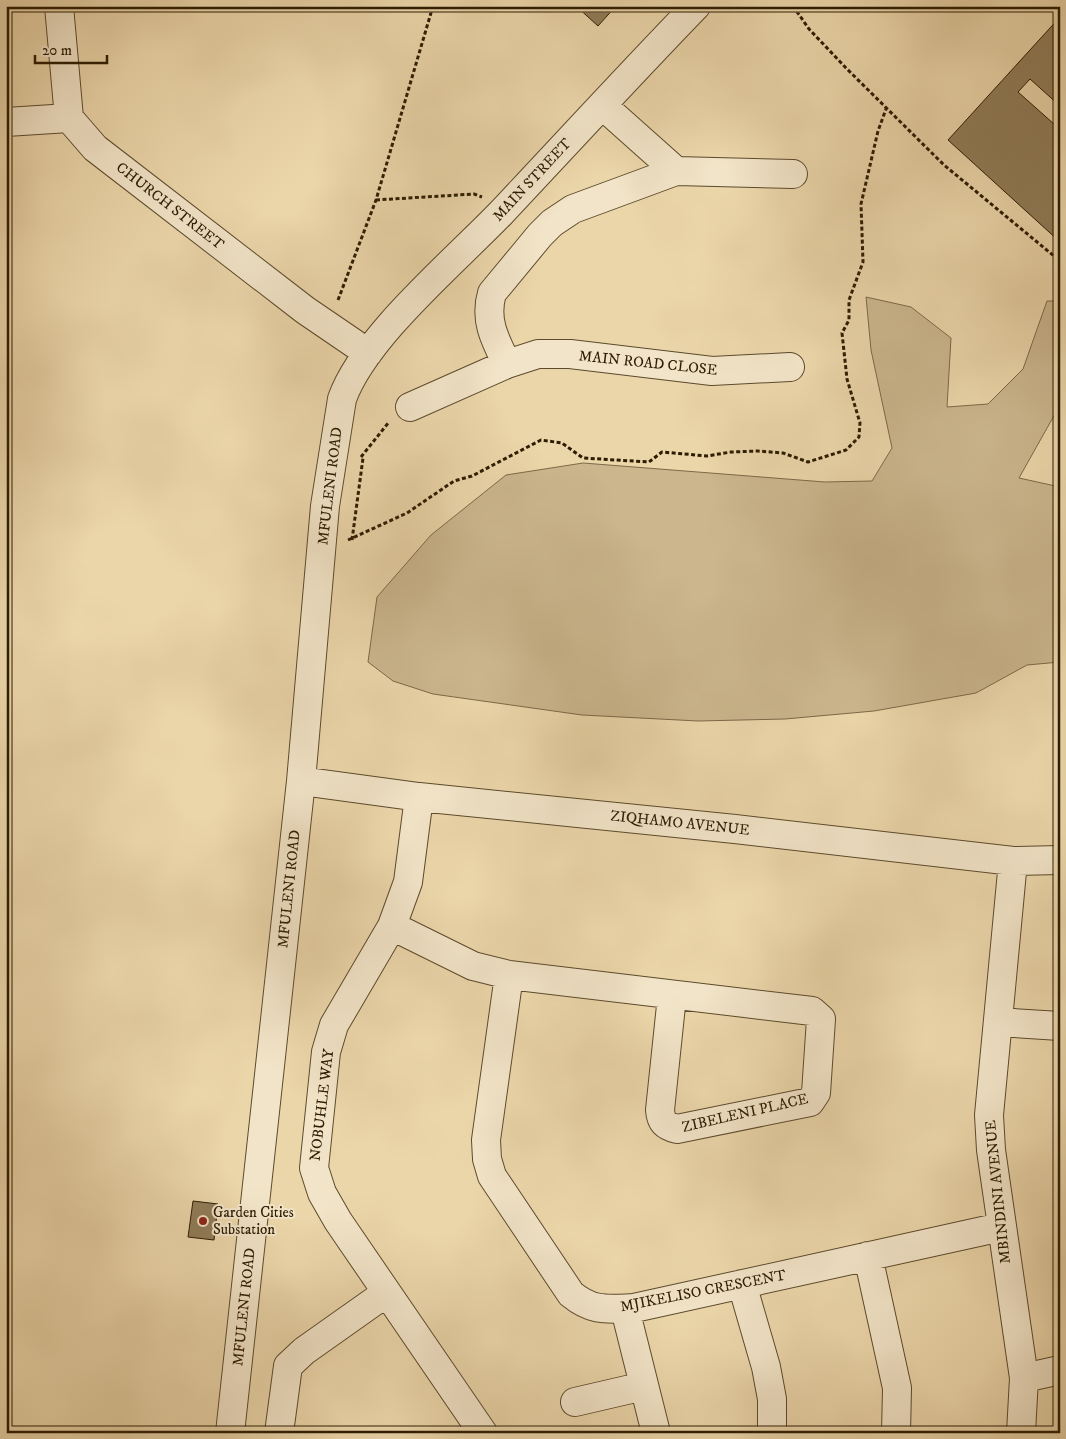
<svg xmlns="http://www.w3.org/2000/svg" width="1066" height="1439" viewBox="0 0 1066 1439" font-family="'IM FELL DW Pica',serif">
	<rect width="100%" height="100%" fill="#ebd6aa"/>
	<filter id="stains"><feTurbulence type="fractalNoise" baseFrequency=".004" numOctaves="4"/><feColorMatrix values="0 0 0 0 .2 0 0 0 0 .09 0 0 0 0 .02 0 0 0 .5 -.17"/></filter>
	<radialGradient id="worn" r=".72"><stop offset=".6" stop-color="#630" stop-opacity="0"/><stop offset="1" stop-color="#630" stop-opacity=".3"/></radialGradient>
	<path fill="#cbb68d" stroke="#7c6948" d="M866 297 911 307 951 338 947 407 988 404 1023 369 1047 301H1060V405L1019 478 1060 487V662L1027 665 976 693 874 711 785 719 698 721 582 715 433 694 393 681 368 662 377 597 431 535 506 475 583 463 825 482 872 481 892 448 871 350Z"/>
	<path fill="#907d59" stroke="#2d1c02" d="M576 6H616L598 26Z
		M1060 17V106L1030 79 1018 92 1054 124 1060 118V242L948 140Z
		M193 1201 218 1204 214 1240 188 1237Z"/>
	<g fill="none" stroke-linecap="round" stroke-linejoin="round">
		<g stroke="#5c4a2c" stroke-width="30">
			<path id="minor" d="M59 6 69 118 95 148 305 310 368 353
				M602 105 676 171
				M6 122 69 118
				M507 364C495 340 484 320 492 293L540 235 552 223 573 209 676 171 793 174
				M410 407 507 364 538 354H570L712 371 790 367
				M301 781 419 797 735 829 1013 861 1060 860
				M419 797 408 882 392 926 334 1025 326 1052 314 1168 322 1193 338 1221 483 1433
				M1013 861 989 1115 991 1150 1024 1378 1021 1433
				M392 926 473 966 509 975 812 1011 821 1019 816 1093 810 1102 677 1129C665 1126 661 1122 660 1110L672 996
				M509 975 486 1140 487 1159 492 1176 571 1294C593 1312 607 1309 634 1308L1001 1227
				M998 1022 1060 1026
				M868 1256 897 1388 896 1433
				M742 1284 766 1367 772 1399V1433
				M625 1309 656 1433
				M1024 1378 1060 1370
				M575 1402 644 1386
				M230 1433 301 781 325 506 342 399C364 337 454 262 501 213 566 144 630 74 696 6
				M279 1433 288 1366 304 1351 386 1293"/>
		</g>
		<path stroke="#2d1c02" stroke-width="3" stroke-dasharray="4 2.5" stroke-linecap="butt" d="M793 6 809 29 846 68 944 165 1060 261
			M376 200 474 194 482 197
			M338 300 376 200 433 6
			M361 457 389 422
			M348 540 407 513 454 481 472 476 541 440 562 443 583 458 649 462 662 452 707 456 731 452 758 451 783 453 808 462 846 450 859 437 860 423 847 379 842 333 849 320V300L863 262 861 204 878 131 886 109
			M352 540 363 458"/>
		<use href="#minor" stroke="#f2e4c8" stroke-width="28"/>
	</g>
	<circle fill="#8f2418" stroke="#f2e4c8" stroke-width="2" cx="203" cy="1221" r="5"/>
	<g text-anchor="middle" dominant-baseline="central" stroke-width="4" stroke-linejoin="round" paint-order="stroke">
		<g font-size="15" fill="#2d1c02" stroke="#f2e4c8">
			<text transform="translate(532 180) rotate(-47)">MAIN STREET</text>
			<text transform="translate(170 206) rotate(38)">CHURCH STREET</text>
			<text transform="translate(648 363) rotate(6)">MAIN ROAD CLOSE</text>
			<text transform="translate(330 486) rotate(-83)">MFULENI ROAD</text>
			<text transform="translate(680 823) rotate(6)">ZIQHAMO AVENUE</text>
			<text transform="translate(289 889) rotate(-84)">MFULENI ROAD</text>
			<text transform="translate(322 1105) rotate(-83)">NOBUHLE WAY</text>
			<text transform="translate(745 1113) rotate(-13)">ZIBELENI PLACE</text>
			<text transform="translate(998 1192) rotate(-96)">MBINDINI AVENUE</text>
			<text transform="translate(703 1291) rotate(-11)">MJIKELISO CRESCENT</text>
			<text transform="translate(244 1307) rotate(-84)">MFULENI ROAD</text>
		</g>
		<g font-size="15" fill="#2d1c02" stroke="#f2e4c8" text-anchor="start">
			<text x="213" y="1212">Garden Cities<tspan x="213" dy="17">Substation</tspan></text>
		</g>
	</g>
	<rect width="1066" height="1439" fill="none" stroke="#ebd6aa" stroke-width="25"/>
	<rect x="8" y="8" width="1051" height="1424" fill="none" stroke="#2d1c02" stroke-width="2.5"/>
	<rect x="12" y="12" width="1041" height="1414" fill="none" stroke="#2d1c02"/>
	<path d="M35 55v8h72v-8" fill="none" stroke="#2d1c02" stroke-width="2.5"/>
	<text x="42" y="55" font-size="15" fill="#2d1c02" stroke="#f2e4c8" stroke-width="4" paint-order="stroke">20 m</text>
	<rect width="100%" height="100%" filter="url(#stains)"/>
	<rect width="100%" height="100%" fill="url(#worn)"/>
</svg>
